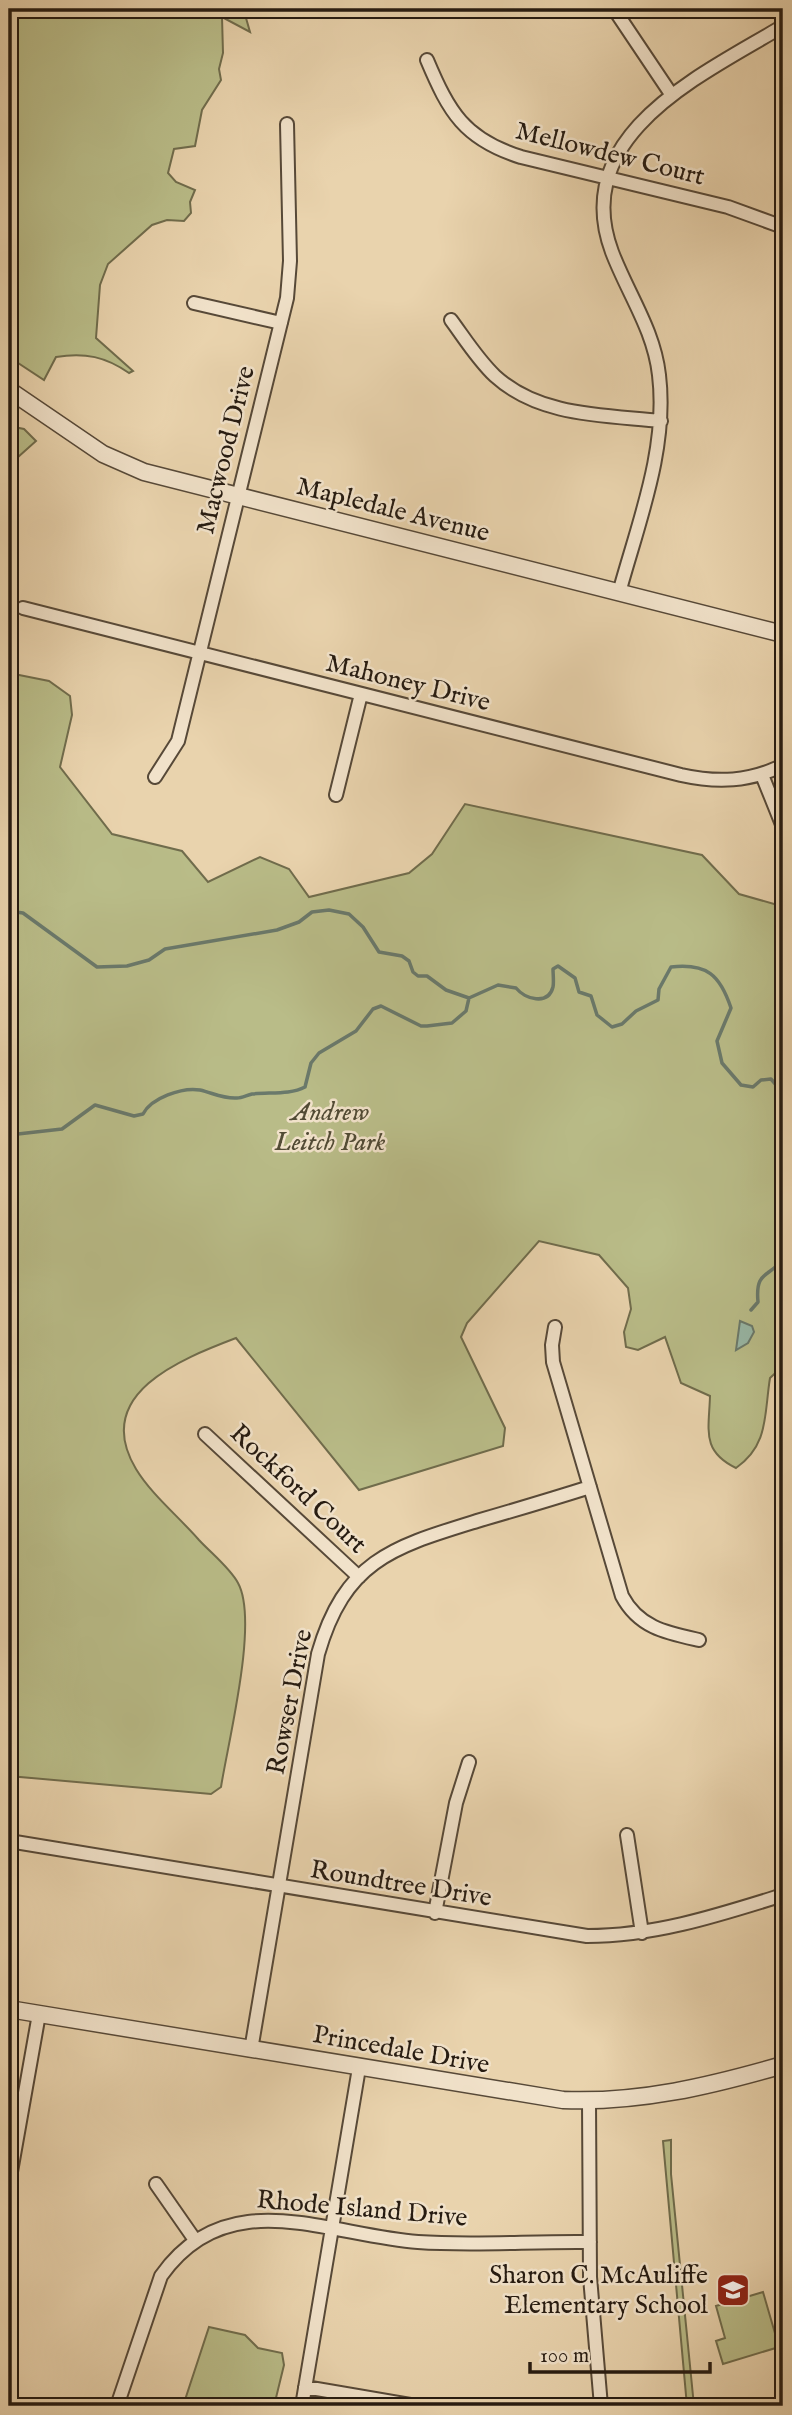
<svg xmlns="http://www.w3.org/2000/svg" width="792" height="2415" viewBox="0 0 792 2415" font-family="'IM FELL English',serif">
	<rect width="100%" height="100%" fill="#e9d3ad"/>
	<filter id="stains"><feTurbulence type="fractalNoise" baseFrequency=".00286" numOctaves="4"/><feColorMatrix values="0 0 0 0 .2 0 0 0 0 .09 0 0 0 0 .02 0 0 0 .5 -.17"/></filter>
	<radialGradient id="worn" r=".72"><stop offset=".6" stop-color="#630" stop-opacity="0"/><stop offset="1" stop-color="#630" stop-opacity=".3"/></radialGradient>
	<path fill="#b9bc88" stroke="#706c4c" stroke-width="2" d="M9 9H249L246 18 250 32 222 17 223 53 219 69 221 80 202 110 195 146 174 149 168 173 176 182 195 190 190 202 191 213 184 221 167 220 152 225 108 264 100 285 96 338 133 371 129 373C106 357 85 352 56 357L44 380 9 357Z
		M9 426 24 429 36 441 17 458 9 470Z
		M9 673 49 681 70 696 72 715 60 767 112 834 182 851 208 882 260 857 289 869 309 897 409 873 432 854 465 804 702 855 739 894 774 904 783 903V1366L770 1378C764 1415 769 1445 736 1468 701 1451 709 1430 710 1396L681 1383 665 1337 638 1350 626 1347 624 1332 631 1309 628 1288 599 1255 539 1241 467 1323 461 1337 505 1428 503 1446 359 1490 236 1338C181 1359 91 1394 136 1469 151 1494 179 1517 199 1540 211 1553 230 1568 238 1583 259 1621 228 1742 221 1787L211 1794 9 1776Z
		M671 2140V2174L694 2406H687L663 2141Z
		M763 2292 779 2347 723 2364 716 2341 725 2338 716 2306Z
		M209 2327 245 2335 258 2348 282 2353 284 2365 274 2406H183Z"/>
	<path fill="#98b8a7" stroke="#6a796b" stroke-width="2" d="M740 1321 752 1326 754 1332 748 1343 736 1350Z"/>
	<g fill="none" stroke-linecap="round" stroke-linejoin="round">
		<path stroke="#6a796b" stroke-width="3.5" d="M9 911 23 913 97 967 127 966 149 960 165 949 277 930 299 922 312 912 329 910 349 914 363 927 379 952 402 956 409 961 413 972 418 976H427L446 990 469 998
			M9 1135 62 1129 95 1105 134 1116 143 1114C151 1098 182 1087 200 1090 213 1093 223 1099 237 1098 242 1098 247 1095 252 1094 270 1092 290 1095 305 1087L311 1063 319 1053 356 1031 373 1009 381 1006 421 1026H427L452 1023 466 1011 469 998 498 985 516 988C525 999 548 1006 553 987 554 982 553 974 553 969L558 966 575 978 579 992 591 996 597 1015 612 1027 622 1024 636 1011 658 1000 659 989 671 967C707 963 720 975 731 1008L717 1041 722 1063 741 1085 753 1087 761 1080 771 1079 777 1086 783 1117
			M9 1147 17 1135
			M751 1310 758 1302C755 1270 769 1278 783 1259"/>
		<g stroke="#574938" stroke-width="16">
			<path id="minor" d="M614 9 671 94
				M427 60C449 112 464 139 521 157L728 207 783 227
				M194 303 281 323
				M451 320C465 339 478 360 495 376 540 417 605 415 661 421
				M619 593C638 523 668 449 659 375 654 330 628 294 612 252 568 134 704 74 783 26
				M23 608 681 775C717 783 750 782 783 765
				M762 775 783 827
				M155 777 178 741 287 298 290 261 287 124
				M336 795 361 694
				M555 1327 552 1345 553 1362 622 1596C639 1628 667 1633 699 1640
				M205 1434 359 1577
				M627 1835 642 1933
				M9 1841 587 1936C655 1936 719 1915 783 1895
				M435 1913 456 1803 469 1762
				M251 2050 318 1654C345 1560 393 1547 477 1521 515 1510 552 1499 590 1487
				M589 2101 590 2277 601 2406
				M9 2183 39 2014
				M156 2184 195 2240
				M305 2387 416 2406
				M117 2406 161 2276C227 2182 326 2235 418 2242 475 2246 533 2241 590 2242
				M302 2406 359 2068"/>
		</g>
		<g stroke="#574938" stroke-width="19">
			<path id="tertiary" d="M9 390 103 454 144 472 783 634
				M9 2009 563 2100C640 2103 710 2086 783 2065"/>
		</g>
		<use href="#minor" stroke="#f1e2ca" stroke-width="12"/>
		<use href="#tertiary" stroke="#f1e2ca" stroke-width="16"/>
	</g>
	<defs>
		<g id="school-square" transform="scale(1.75)"><rect x="-9" y="-9" width="18" height="18" rx="4" fill="#8f2418" stroke="#f1e2ca"/><path d="M0-5L7-2L0 1L-7-2ZM-4 1L0 2.5L4 1V4Q0 6-4 4Z" fill="#fff"/></g>
	</defs>
	<g fill-rule="evenodd">
		<use href="#school-square" x="733" y="2290"/>
	</g>
	<g text-anchor="middle" dominant-baseline="central" stroke-width="5" stroke-linejoin="round" paint-order="stroke">
		<g font-size="26" fill="#261b11" stroke="#f1e2ca">
			<text transform="translate(610 154) rotate(14)">Mellowdew Court</text>
			<text transform="translate(226 450) rotate(-76)">Macwood Drive</text>
			<text transform="translate(393 510) rotate(14)">Mapledale Avenue</text>
			<text transform="translate(408 683) rotate(14)">Mahoney Drive</text>
			<text transform="translate(298 1489) rotate(43)">Rockford Court</text>
			<text transform="translate(290 1702) rotate(-79)">Rowser Drive</text>
			<text transform="translate(401 1884) rotate(9)">Roundtree Drive</text>
			<text transform="translate(401 2050) rotate(10)">Princedale Drive</text>
			<text transform="translate(362 2209) rotate(5)">Rhode Island Drive</text>
		</g>
		<g font-size="26" font-style="italic" fill="#524b35" stroke="#f1e2ca">
			<text x="330" y="1112">Andrew<tspan x="330" dy="30">Leitch Park</tspan></text>
		</g>
		<g font-size="26" fill="#261b11" stroke="#f1e2ca" text-anchor="end">
			<text x="708" y="2275">Sharon C. McAuliffe<tspan x="708" dy="30">Elementary School</tspan></text>
		</g>
	</g>
	<rect width="792" height="2415" fill="none" stroke="#e9d3ad" stroke-width="35"/>
	<rect x="10" y="10" width="771" height="2394" fill="none" stroke="#261b11" stroke-width="3.5"/>
	<rect x="18" y="18" width="757" height="2380" fill="none" stroke="#261b11" stroke-width="2"/>
	<path d="M530 2362v10h180v-10" fill="none" stroke="#261b11" stroke-width="3.5"/>
	<text x="540" y="2362" font-size="21" fill="#261b11" stroke="#f1e2ca" stroke-width="5" paint-order="stroke">100 m</text>
	<rect width="100%" height="100%" filter="url(#stains)"/>
	<rect width="100%" height="100%" fill="url(#worn)"/>
</svg>
